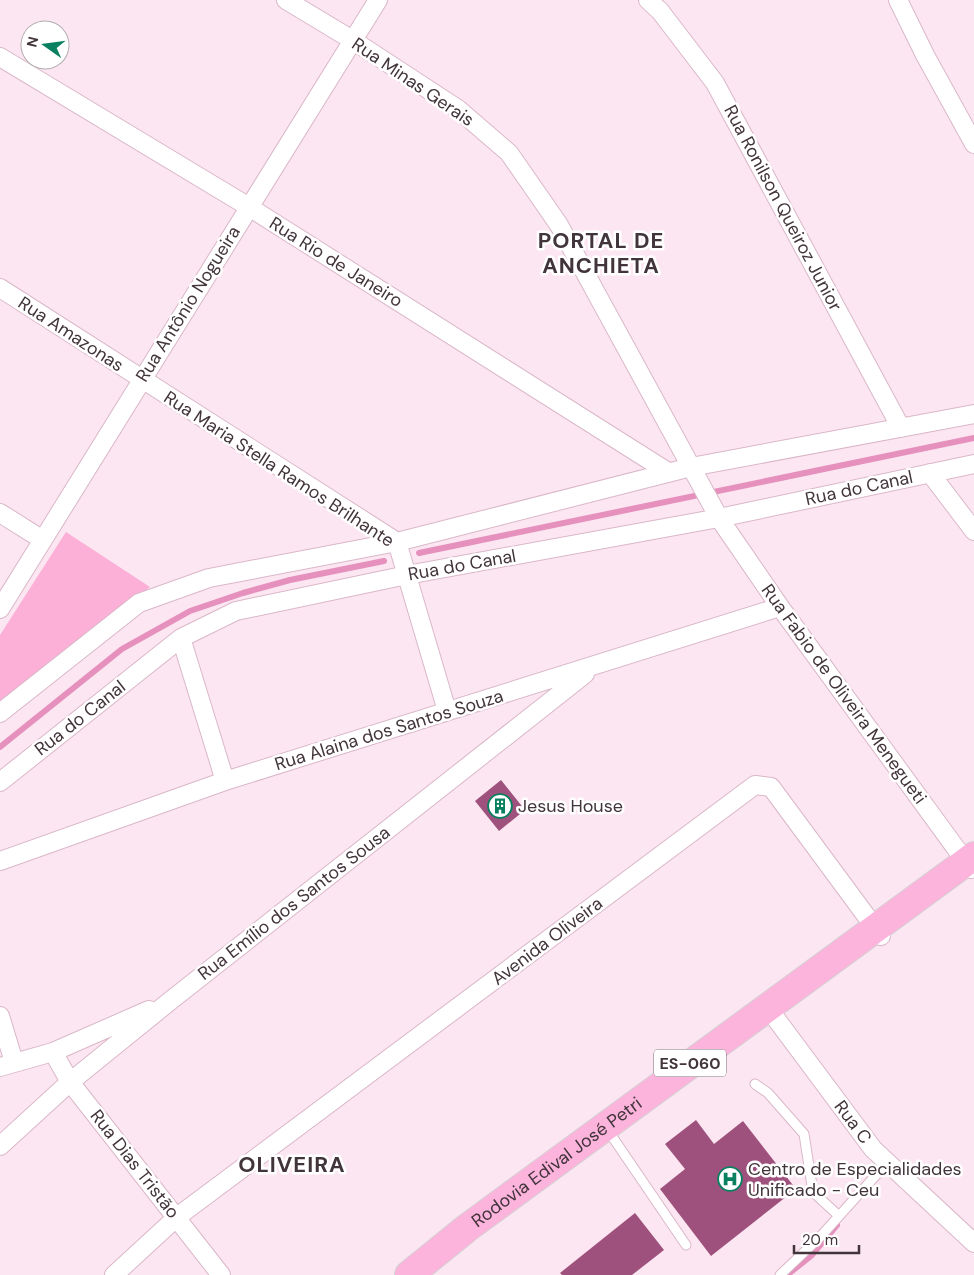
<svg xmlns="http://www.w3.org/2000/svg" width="974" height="1275" viewBox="0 0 974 1275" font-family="'DM Sans',sans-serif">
	<rect width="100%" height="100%" fill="#fce6f1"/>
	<path fill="#fcb0d7" d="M66 532 150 587 0 703V635Z"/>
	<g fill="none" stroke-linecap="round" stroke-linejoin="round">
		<path stroke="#e590bd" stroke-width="6" d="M419 553 974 438
			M0 747 122 649 190 611 243 593 290 580 384 561
			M787 1275 811 1256 837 1225"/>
	</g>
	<path fill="#9f517d" d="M501 780 525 810 499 831 475 801Z
		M696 1120 714 1144 743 1121 796 1189 711 1256 660 1189 685 1169 665 1144Z
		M635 1213 664 1250 632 1275H562L560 1273Z"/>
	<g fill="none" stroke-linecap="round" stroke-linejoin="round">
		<g stroke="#dab7c8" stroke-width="11">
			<path id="lane" d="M755 1084 768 1093 804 1134 813 1192 839 1216
				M607 1129 686 1245
				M780 1275 820 1237 887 1163"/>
		</g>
		<g stroke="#dab7c8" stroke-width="20">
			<path id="street" d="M286 0 354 41 458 109 509 153 559 225 719 518 780 607 971 869
				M648 0 660 11 715 83 901 428
				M898 0 925 55 974 144
				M0 57 249 207 668 472
				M0 288 397 542 447 711
				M930 473 974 531
				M0 513 43 540
				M0 609 378 0
				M181 638 225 781
				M0 713 139 603 209 578 397 542 691 467 974 414
				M0 782 181 638 236 611 407 575 719 518 974 464
				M0 861 225 781 780 607
				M768 1008 873 1149 974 1243
				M0 1016 14 1062
				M53 1052 70 1082 221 1275
				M0 1067 53 1052 149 1010
				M0 1146 70 1082 170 1001 585 674
				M114 1275 177 1217 755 785 771 787 881 936"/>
		</g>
		<g stroke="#d5d2d4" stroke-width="30">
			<g id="primary">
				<path id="s1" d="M409 1275 467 1228 974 856"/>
			</g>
		</g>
		<use href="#lane" stroke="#fff" stroke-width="9"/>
		<use href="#street" stroke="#fff" stroke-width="18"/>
		<use href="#primary" stroke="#fcb3dc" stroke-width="28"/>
	</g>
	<defs>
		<g id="building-ring" transform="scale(1.25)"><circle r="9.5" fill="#fff" stroke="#098160" stroke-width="1.5"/><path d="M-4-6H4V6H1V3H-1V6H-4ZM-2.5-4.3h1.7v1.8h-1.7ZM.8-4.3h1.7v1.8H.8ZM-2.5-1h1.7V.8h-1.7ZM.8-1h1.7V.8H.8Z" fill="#098160"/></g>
		<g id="hospital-ring" transform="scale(1.25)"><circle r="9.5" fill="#fff" stroke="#098160" stroke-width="1.5"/><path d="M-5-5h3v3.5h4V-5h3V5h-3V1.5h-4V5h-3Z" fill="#098160"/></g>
	</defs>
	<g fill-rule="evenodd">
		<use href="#building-ring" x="500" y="806"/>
		<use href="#hospital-ring" x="730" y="1179"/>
	</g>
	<g text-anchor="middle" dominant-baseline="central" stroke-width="5" stroke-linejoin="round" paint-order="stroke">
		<rect fill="#fff" stroke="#7b7176" stroke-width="1" x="654" y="1049.5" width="72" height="27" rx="4"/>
		<g font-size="16" font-weight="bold" fill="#42343b">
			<text x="690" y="1063">ES-060</text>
		</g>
		<g font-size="18" fill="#42343b" stroke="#fff">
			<text transform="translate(413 82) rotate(34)">Rua Minas Gerais</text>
			<text transform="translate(783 208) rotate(62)">Rua Ronilson Queiroz Junior</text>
			<text transform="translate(336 262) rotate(32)">Rua Rio de Janeiro</text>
			<text transform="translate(188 304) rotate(-58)">Rua Antônio Nogueira</text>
			<text transform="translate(71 334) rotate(33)">Rua Amazonas</text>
			<text transform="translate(279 469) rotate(33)">Rua Maria Stella Ramos Brilhante</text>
			<text transform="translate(859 488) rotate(-12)">Rua do Canal</text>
			<text transform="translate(462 565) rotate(-10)">Rua do Canal</text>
			<text transform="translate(844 694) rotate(54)">Rua Fabio de Oliveira Menegueti</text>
			<text transform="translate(80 718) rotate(-38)">Rua do Canal</text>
			<text transform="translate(389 730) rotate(-17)">Rua Alaina dos Santos Souza</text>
			<text transform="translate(294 903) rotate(-38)">Rua Emílio dos Santos Sousa</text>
			<text transform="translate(547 941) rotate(-37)">Avenida Oliveira</text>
			<text transform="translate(853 1122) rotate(53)">Rua C</text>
			<text stroke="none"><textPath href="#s1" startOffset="186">Rodovia Edival José Petri</textPath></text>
			<text transform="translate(135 1164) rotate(52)">Rua Dias Tristão</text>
		</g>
		<g font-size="18" fill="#42343b" stroke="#fff" text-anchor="start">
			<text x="518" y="806">Jesus House</text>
			<text x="748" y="1169">Centro de Especialidades<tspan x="748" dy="21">Unificado - Ceu</tspan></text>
		</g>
		<g font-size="22" font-weight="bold" letter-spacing="1" fill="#42343b" stroke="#fff">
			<text x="601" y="240">PORTAL DE<tspan x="601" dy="25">ANCHIETA</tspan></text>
			<text x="292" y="1164">OLIVEIRA</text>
		</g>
	</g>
	<g transform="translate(45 45) rotate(284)"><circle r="24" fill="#ffffff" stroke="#b3aeb1"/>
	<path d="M0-4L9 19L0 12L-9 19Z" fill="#098160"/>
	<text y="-8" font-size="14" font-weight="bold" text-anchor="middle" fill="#42343b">N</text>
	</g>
	<path d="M794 1245v8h65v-8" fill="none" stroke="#42343b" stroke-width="2.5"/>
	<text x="802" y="1245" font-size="15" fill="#42343b" stroke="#ffffff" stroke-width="4" paint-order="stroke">20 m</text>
</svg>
